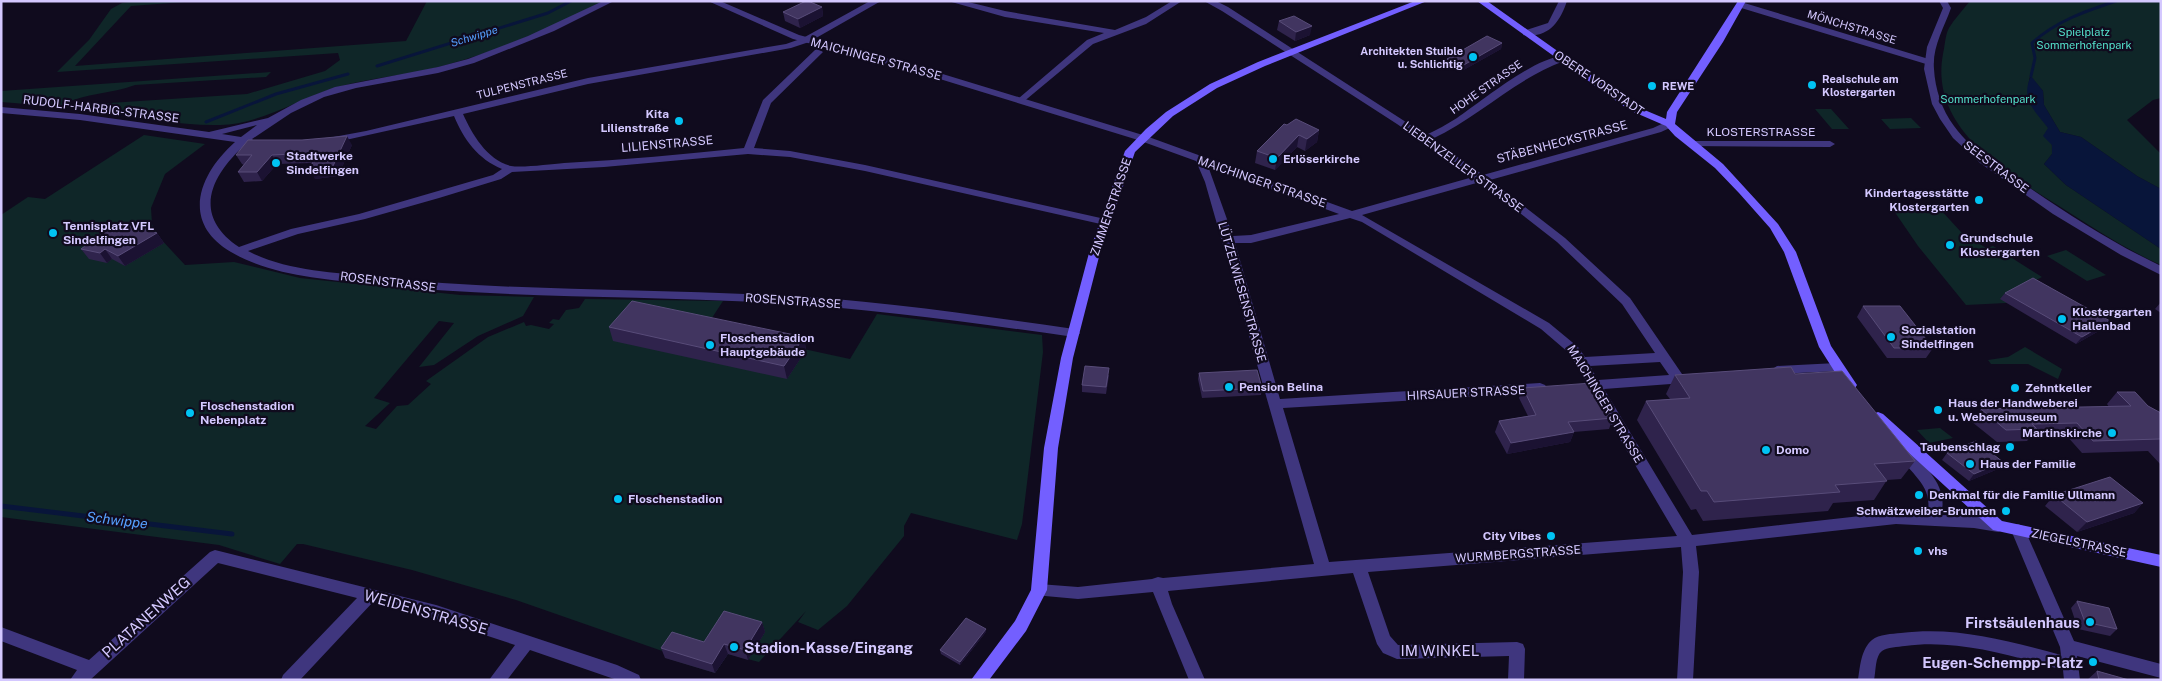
<svg xmlns="http://www.w3.org/2000/svg" width="2162" height="681" viewBox="0 0 2162 681" font-family="'Public Sans',sans-serif">
	<rect width="100%" height="100%" fill="#100b1e"/>
	<path fill="#0f2628" d="M135 1H198L131 6 75 66 406 41 427 1H603C553 27 501 50 446 65 411 75 373 77 338 87 299 98 262 124 220 125 182 126 144 118 107 112 72 107 36 105 1 102V91L271 72 266 77 135 85C111 94 86 93 63 104L79 105 247 94 325 71 340 60 338 53 57 72 89 40 111 9 122 3Z
		M1970 1H2161V98L2153 100 2127 120 2161 154V189L2137 176 2081 137 2060 132 2044 105 2043 91 2030 76C2022 112 2039 104 2049 130 2052 137 2052 146 2052 154L2044 164 2066 185 2161 249V265C2125 249 2092 227 2059 206 2006 173 1929 128 1943 54 1945 46 1945 35 1949 28 1955 18 1963 10 1970 1Z
		M1815 109H1831L1849 129H1832Z
		M1911 118 1921 128 1890 129 1881 119Z
		M144 135 205 144 165 174 151 208 152 224 158 236 185 265 234 262 300 278 460 295 534 297 523 316 478 336 434 365 419 367 454 323 439 321 374 398 390 403 365 426 376 429 397 406 408 405 431 384 426 381 488 337 524 322 526 326 531 325 549 329 554 324 549 323 553 319 559 320 566 310 579 308 585 299 723 301 706 327 636 313 850 359 877 314 1042 335 1043 352 1022 524 1017 540 911 513 904 526V536L847 606 818 630 798 622 806 611 759 662 728 654 715 673 666 658 668 653 516 600 412 570 303 544H297L280 564 219 545 1 517V215L28 197 45 199Z
		M1892 208H1939L1961 232 1986 248 1993 246 2042 277 2028 284 2006 303 1966 305 1918 246Z
		M2066 250 2106 275 2087 281 2047 256Z
		M2025 347 2062 369 2058 379 2028 364H1991L1988 360 2008 357Z
		M1940 428 1953 438 1929 443 1917 430Z"/>
	<path fill="#08153a" d="M2031 76 2043 91 2044 105 2060 132 2081 137 2137 176 2161 189V249L2066 185 2044 164 2052 154V145L2043 136 2048 128C2035 111 2020 99 2031 76Z"/>
	<g fill="none" stroke-linecap="round" stroke-linejoin="round">
		<path stroke="#08153a" stroke-width="3" d="M377 66 548 13 571 1
			M2031 76 2035 58 2032 43C2056 21 2086 11 2116 1
			M206 122 276 94 348 74"/>
		<path stroke="#08153a" stroke-width="5" d="M1 506 232 534"/>
		<path fill="#3f367e" fill-rule="evenodd" d="M603 1H614L554 31 474 63 438 73 356 88 324 97 291 113 252 139 254 141 253 143 246 144C211 175 191 215 239 247L291 229 359 214 493 175 502 169C478 159 464 140 454 116L332 143 328 142V138L366 131 588 78 786 44 803 38 870 1H881L809 42 791 48 588 84 463 114C472 134 487 160 511 166 523 168 551 164 564 163 624 160 684 154 744 148L763 100 815 50 818 49 823 52 821 54 771 103 754 148 790 151 865 165 1105 219 1111 222 1109 224 1105 225 865 171 790 157 748 154 604 167 512 172 501 179 439 198 365 219 298 234 248 251C286 271 333 272 375 277 506 291 639 289 771 295 872 299 973 315 1074 329L1078 330 1080 333 1078 336 1074 337C975 323 875 309 775 303 640 295 505 299 370 284 324 279 272 276 231 252 180 222 199 174 235 142L80 120 1 113V107L80 114 209 132 268 118 301 100 335 87 438 67 468 59 528 36ZM257 125 241 137 222 134Z
			M948 1H964L1005 11 1115 30 1146 17 1172 1H1182L1146 24 1093 44 1022 103 1019 102V98L1087 40 1104 33 1005 17Z
			M1204 1H1216L1228 7 1426 135C1437 130 1447 124 1457 118 1478 104 1540 53 1564 57V61C1515 79 1479 117 1432 139L1483 175 1653 128 1666 122H1674V126L1661 132 1490 180 1565 238 1630 298 1682 374 1689 375 1690 378 1684 383 1604 389 1692 535 1896 512 1927 514C1935 485 1908 473 1896 451L1898 447H1908C1925 467 1949 486 1941 515 1962 516 1983 515 2003 522L2005 526 2003 530 1998 532 1974 528 1896 524 1696 546 1699 572 1693 680H1677L1683 572 1681 547 1368 572 1390 636 1398 645 1517 642 1523 644 1525 649 1524 680H1508L1509 656 1397 659 1383 653 1377 644 1353 573 1168 591 1172 604 1205 680H1189L1153 592 1078 599 1034 595 1031 590 1034 585 1039 584 1078 587 1152 579 1158 577 1163 578 1314 564 1205 182 1196 161 1138 140V136H1146L1352 211 1473 177 1397 124 1222 11ZM1208 166 1339 214 1251 235 1233 236ZM1480 182 1557 242 1622 304 1655 353 1585 357 1578 347 1549 323 1362 215ZM1350 218 1362 222 1541 329 1569 353 1586 381 1583 385 1585 388 1591 390 1677 536 1329 562 1283 408 1540 393 1545 391 1547 388 1545 385 1540 383 1280 399 1235 243H1251ZM1660 362 1669 375 1598 380 1590 366Z
			M1559 1H1567C1560 22 1548 39 1523 35V31L1548 23Z
			M1741 2 1932 60 1934 62 1929 65 1926 64 1738 7 1737 5Z
			M1692 141H1830L1835 144 1830 147 1688 146 1687 144Z
			M1837 363 1843 367 1837 371 1777 374 1771 370 1777 366Z
			M2018 524 2023 526 2025 530 2074 641 2161 664V678L2077 656 2080 680H2064L2063 670C2011 656 1959 639 1905 646 1898 647 1887 647 1882 651 1875 656 1876 671 1874 680H1858C1860 667 1861 649 1872 640 1879 634 1892 634 1901 633 1957 626 2008 641 2061 655L2060 647 2011 530 2013 526Z
			M215 550 436 605 617 665 639 675 641 680H617L530 650 507 680H489L515 645 436 619 373 602 300 680H281L283 675 357 598 218 563 90 680H70L77 670 1 641V627L89 660 210 552Z"/>
		<path fill="#3f367e" fill-rule="evenodd" d="M708 1H720L799 35 923 68 1146 136 1147 138 1146 140H1138L917 72 793 39Z
			M1939 1H1947L1951 8C1944 28 1932 47 1934 69 1935 89 1942 110 1954 126 1974 153 2003 170 2030 188 2072 217 2115 244 2161 266V275L2121 255 2053 214 1980 163 1953 138 1940 119 1932 104 1924 69 1927 47 1943 8Z"/>
		<path fill="#735fff" fill-rule="evenodd" d="M1415 1H1427L1265 66 1217 88 1173 116 1135 152 1100 253 1073 358 1058 448 1047 590 1026 631 989 680H971L1015 621 1031 590 1044 448 1061 358 1089 253 1125 151 1146 129 1166 112 1210 84 1258 62Z
			M1477 1H1487L1635 106 1666 119 1667 112 1738 1H1746L1723 42 1677 112 1675 124 1723 164 1778 224 1796 252 1831 346 1857 385 1855 388H1845L1819 347 1784 252 1770 228 1739 193 1715 168 1675 136 1666 126 1629 110Z
			M1878 412 1883 414 2002 521 2161 555V567L1993 530 1873 420 1871 417 1873 414Z"/>
	</g>
	<path fill="#2f234c" d="M822 7 823 16 800 28 785 21 783 12Z
		M1279 21 1310 35 1295 41 1277 30Z
		M1502 43 1501 49 1460 72 1445 65 1447 59Z
		M1287 125 1319 130 1317 142 1305 151 1297 147 1275 170 1255 163 1257 151Z
		M352 145 338 176 315 179 312 163 277 164 262 181 244 182 238 172 244 165 242 164 236 155Z
		M157 233 164 243 125 266 112 259 107 263 89 259 81 249Z
		M2005 293 2110 321 2104 328 2076 344 2000 299Z
		M2161 302V313L2155 309Z
		M1863 306 1933 348 1926 358H1887L1857 317Z
		M609 327 804 337 806 350 787 379 613 341Z
		M1199 373 1262 388 1261 395 1202 398 1198 379Z
		M1795 374 1915 461 1901 479 1887 480 1874 500 1833 503 1828 511 1703 521 1696 509 1691 510 1637 420 1646 401 1670 399 1666 394 1675 375Z
		M1109 375 1106 394 1082 392V385Z
		M1523 388 1613 418 1609 429 1574 432 1570 442 1507 454 1495 432 1499 421 1528 416 1519 398Z
		M2117 392 2148 406 2161 413V465L2148 451 2082 453 2066 435 2031 436 2027 441 1997 442 1972 422 1981 409 2109 407 2107 404Z
		M1947 453 2003 462 1998 469 1969 481 1942 460Z
		M2054 495 2143 503 2134 513 2077 532 2045 506Z
		M2077 601 2117 629 2110 636 2078 629 2071 608Z
		M762 622 765 632 748 660 728 654 715 673 665 658 661 648 704 642Z
		M986 632 960 665 941 654 940 650Z
		M2097 671 2129 680H2087Z"/>
	<path fill="#1b1232" d="M822 7 823 16 800 28 798 19Z
		M1312 26 1310 35 1295 41 1296 32Z
		M1502 43 1501 49 1460 72 1462 66Z
		M1319 130 1317 142 1305 151 1307 139Z
		M1299 135 1297 147 1275 170 1277 158Z
		M347 136 352 145 338 176 315 179 310 169Z
		M272 155 277 164 262 181 257 172Z
		M157 233 164 243 125 266 118 256Z
		M105 249 112 259 107 263 100 253Z
		M2110 321 2104 328 2076 344 2082 337Z
		M804 337 806 350 787 379 784 366Z
		M1574 432 1570 442 1507 454 1511 443Z
		M2003 462 1998 469 1969 481 1974 474Z
		M2143 503 2134 513 2077 532 2087 522Z
		M762 622 765 632 748 660 745 650Z
		M986 629V632L960 665V662Z
		M724 644 728 654 715 673 712 664Z"/>
	<path fill="#413560" stroke="#584c79" d="M806 1H808L822 7 798 19 783 12Z
		M1294 16 1312 26 1296 32 1279 21Z
		M1487 36 1502 43 1462 66 1447 59Z
		M1296 119 1319 130 1307 139 1299 135 1277 158 1257 151 1284 124 1287 125Z
		M347 136 333 166 310 169 316 153 272 155 257 172H238L252 155H236L248 140H302Z
		M131 222 157 233 118 256 105 249 100 253 81 249 114 224 126 225Z
		M2033 278 2110 321 2082 337 2005 293Z
		M632 301 804 337 784 366 609 327Z
		M1863 306H1900L1933 348H1894Z
		M1085 366 1109 368 1106 387 1082 385Z
		M1791 367 1795 374 1842 371 1915 461 1874 464 1887 481 1835 485 1840 492 1714 502 1707 491H1701L1646 401 1690 398 1675 375Z
		M1257 370 1262 388 1203 391 1199 373Z
		M1592 383 1613 418 1568 422 1574 432 1511 443 1499 421 1536 415 1523 388Z
		M2117 392H2135L2148 406 2161 413V440L2160 439 2093 441 2077 423 2032 424 2037 429 2006 430 1981 409 2131 406Z
		M1976 441 2003 462 1974 474 1947 453Z
		M2110 477 2143 503 2087 522 2054 495Z
		M2077 601 2109 608 2117 629 2085 622Z
		M724 611 762 622 745 650 724 644 712 664 661 648 672 632 704 642Z
		M966 618 986 629 960 662 940 650Z
		M2097 671 2129 680H2099Z"/>
	<g fill="#00c3f3" stroke="#100b1e" stroke-width="2">
		<circle cx="1473" cy="57" r="5"/>
		<circle cx="1812" cy="85" r="5"/>
		<circle cx="1652" cy="86" r="5"/>
		<circle cx="679" cy="121" r="5"/>
		<circle cx="1273" cy="159" r="5"/>
		<circle cx="276" cy="163" r="5"/>
		<circle cx="1979" cy="200" r="5"/>
		<circle cx="53" cy="233" r="5"/>
		<circle cx="1950" cy="245" r="5"/>
		<circle cx="2062" cy="319" r="5"/>
		<circle cx="1891" cy="337" r="5"/>
		<circle cx="710" cy="345" r="5"/>
		<circle cx="1229" cy="387" r="5"/>
		<circle cx="2015" cy="388" r="5"/>
		<circle cx="1938" cy="410" r="5"/>
		<circle cx="190" cy="413" r="5"/>
		<circle cx="2112" cy="433" r="5"/>
		<circle cx="2010" cy="447" r="5"/>
		<circle cx="1766" cy="450" r="5"/>
		<circle cx="1970" cy="464" r="5"/>
		<circle cx="1919" cy="495" r="5"/>
		<circle cx="618" cy="499" r="5"/>
		<circle cx="2006" cy="511" r="5"/>
		<circle cx="1551" cy="536" r="5"/>
		<circle cx="1918" cy="551" r="5"/>
		<circle cx="2090" cy="622" r="5"/>
		<circle cx="734" cy="647" r="5"/>
		<circle cx="2093" cy="662" r="5"/>
	</g>
	<g text-anchor="middle" dominant-baseline="central" stroke-width="4.5" stroke-linejoin="round" paint-order="stroke">
		<g font-size="11" fill="#d4c8ff" stroke="#100b1e">
			<text transform="translate(1852 27) rotate(17)">MÖNCHSTRASSE</text>
			<text transform="translate(522 84) rotate(-14)">TULPENSTRASSE</text>
			<text transform="translate(1486 87) rotate(-35)">HOHE STRASSE</text>
		</g>
		<g font-size="11" fill="#54e0ca" stroke="#100b1e">
			<text x="2084" y="32">Spielplatz<tspan x="2084" dy="13">Sommerhofenpark</tspan></text>
			<text x="1988" y="99">Sommerhofenpark</text>
		</g>
		<g font-size="11" font-style="italic" fill="#56a0ff" stroke="#100b1e">
			<text transform="translate(474 36) rotate(-17)">Schwippe</text>
		</g>
		<g font-size="11" font-weight="bold" fill="#d4c8ff" stroke="#100b1e" text-anchor="start">
			<text x="1463" y="51" text-anchor="end">Architekten Stuible<tspan x="1463" dy="13">u. Schlichtig</tspan></text>
			<text x="1822" y="79">Realschule am<tspan x="1822" dy="13">Klostergarten</tspan></text>
			<text x="1662" y="86">REWE</text>
		</g>
		<g font-size="12" fill="#d4c8ff" stroke="#100b1e">
			<text transform="translate(876 59) rotate(15)">MAICHINGER STRASSE</text>
			<text transform="translate(1599 83) rotate(34)">OBERE VORSTADT</text>
			<text transform="translate(101 109) rotate(7)">RUDOLF-HARBIG-STRASSE</text>
			<text x="1761" y="132">KLOSTERSTRASSE</text>
			<text transform="translate(1562 142) rotate(-15)">STÄBENHECKSTRASSE</text>
			<text transform="translate(667 144) rotate(-5)">LILIENSTRASSE</text>
			<text transform="translate(1463 167) rotate(36)">LIEBENZELLER STRASSE</text>
			<text transform="translate(1996 167) rotate(37)">SEESTRASSE</text>
			<text transform="translate(1262 182) rotate(19)">MAICHINGER STRASSE</text>
			<text transform="translate(1111 207) rotate(-71)">ZIMMERSTRASSE</text>
			<text transform="translate(388 282) rotate(7)">ROSENSTRASSE</text>
			<text transform="translate(1242 292) rotate(74)">LÜTZELWIESENSTRASSE</text>
			<text transform="translate(793 301) rotate(4)">ROSENSTRASSE</text>
			<text transform="translate(1466 393) rotate(-3)">HIRSAUER STRASSE</text>
			<text transform="translate(1605 404) rotate(59)">MAICHINGER STRASSE</text>
			<text transform="translate(2079 543) rotate(12)">ZIEGELSTRASSE</text>
			<text transform="translate(1518 554) rotate(-4)">WURMBERGSTRASSE</text>
		</g>
		<g font-size="12" font-weight="bold" fill="#d4c8ff" stroke="#100b1e" text-anchor="start">
			<text x="669" y="114" text-anchor="end">Kita<tspan x="669" dy="14">Lilienstraße</tspan></text>
			<text x="286" y="156">Stadtwerke<tspan x="286" dy="14">Sindelfingen</tspan></text>
			<text x="1283" y="159">Erlöserkirche</text>
			<text x="1969" y="193" text-anchor="end">Kindertagesstätte<tspan x="1969" dy="14">Klostergarten</tspan></text>
			<text x="63" y="226">Tennisplatz VFL<tspan x="63" dy="14">Sindelfingen</tspan></text>
			<text x="1960" y="238">Grundschule<tspan x="1960" dy="14">Klostergarten</tspan></text>
			<text x="2072" y="312">Klostergarten<tspan x="2072" dy="14">Hallenbad</tspan></text>
			<text x="1901" y="330">Sozialstation<tspan x="1901" dy="14">Sindelfingen</tspan></text>
			<text x="720" y="338">Floschenstadion<tspan x="720" dy="14">Hauptgebäude</tspan></text>
			<text x="1239" y="387">Pension Belina</text>
			<text x="2025" y="388">Zehntkeller</text>
			<text x="1948" y="403">Haus der Handweberei<tspan x="1948" dy="14">u. Webereimuseum</tspan></text>
			<text x="200" y="406">Floschenstadion<tspan x="200" dy="14">Nebenplatz</tspan></text>
			<text x="2102" y="433" text-anchor="end">Martinskirche</text>
			<text x="2000" y="447" text-anchor="end">Taubenschlag</text>
			<text x="1776" y="450">Domo</text>
			<text x="1980" y="464">Haus der Familie</text>
			<text x="1929" y="495">Denkmal für die Familie Ullmann</text>
			<text x="628" y="499">Floschenstadion</text>
			<text x="1996" y="511" text-anchor="end">Schwätzweiber-Brunnen</text>
			<text x="1541" y="536" text-anchor="end">City Vibes</text>
			<text x="1928" y="551">vhs</text>
		</g>
		<g font-size="14" font-style="italic" fill="#56a0ff" stroke="#100b1e">
			<text transform="translate(117 520) rotate(7)">Schwippe</text>
		</g>
		<g font-size="15" fill="#d4c8ff" stroke="#100b1e">
			<text transform="translate(426 612) rotate(16)">WEIDENSTRASSE</text>
			<text transform="translate(146 617) rotate(-42)">PLATANENWEG</text>
			<text x="1440" y="650">IM WINKEL</text>
		</g>
		<g font-size="15" font-weight="bold" fill="#d4c8ff" stroke="#100b1e" text-anchor="end">
			<text x="2080" y="622">Firstsäulenhaus</text>
			<text x="744" y="647" text-anchor="start">Stadion-Kasse/Eingang</text>
			<text x="2083" y="662">Eugen-Schempp-Platz</text>
		</g>
	</g>
	<rect width="2162" height="681" fill="none" stroke="#d4c8ff" stroke-width="5"/>
</svg>
